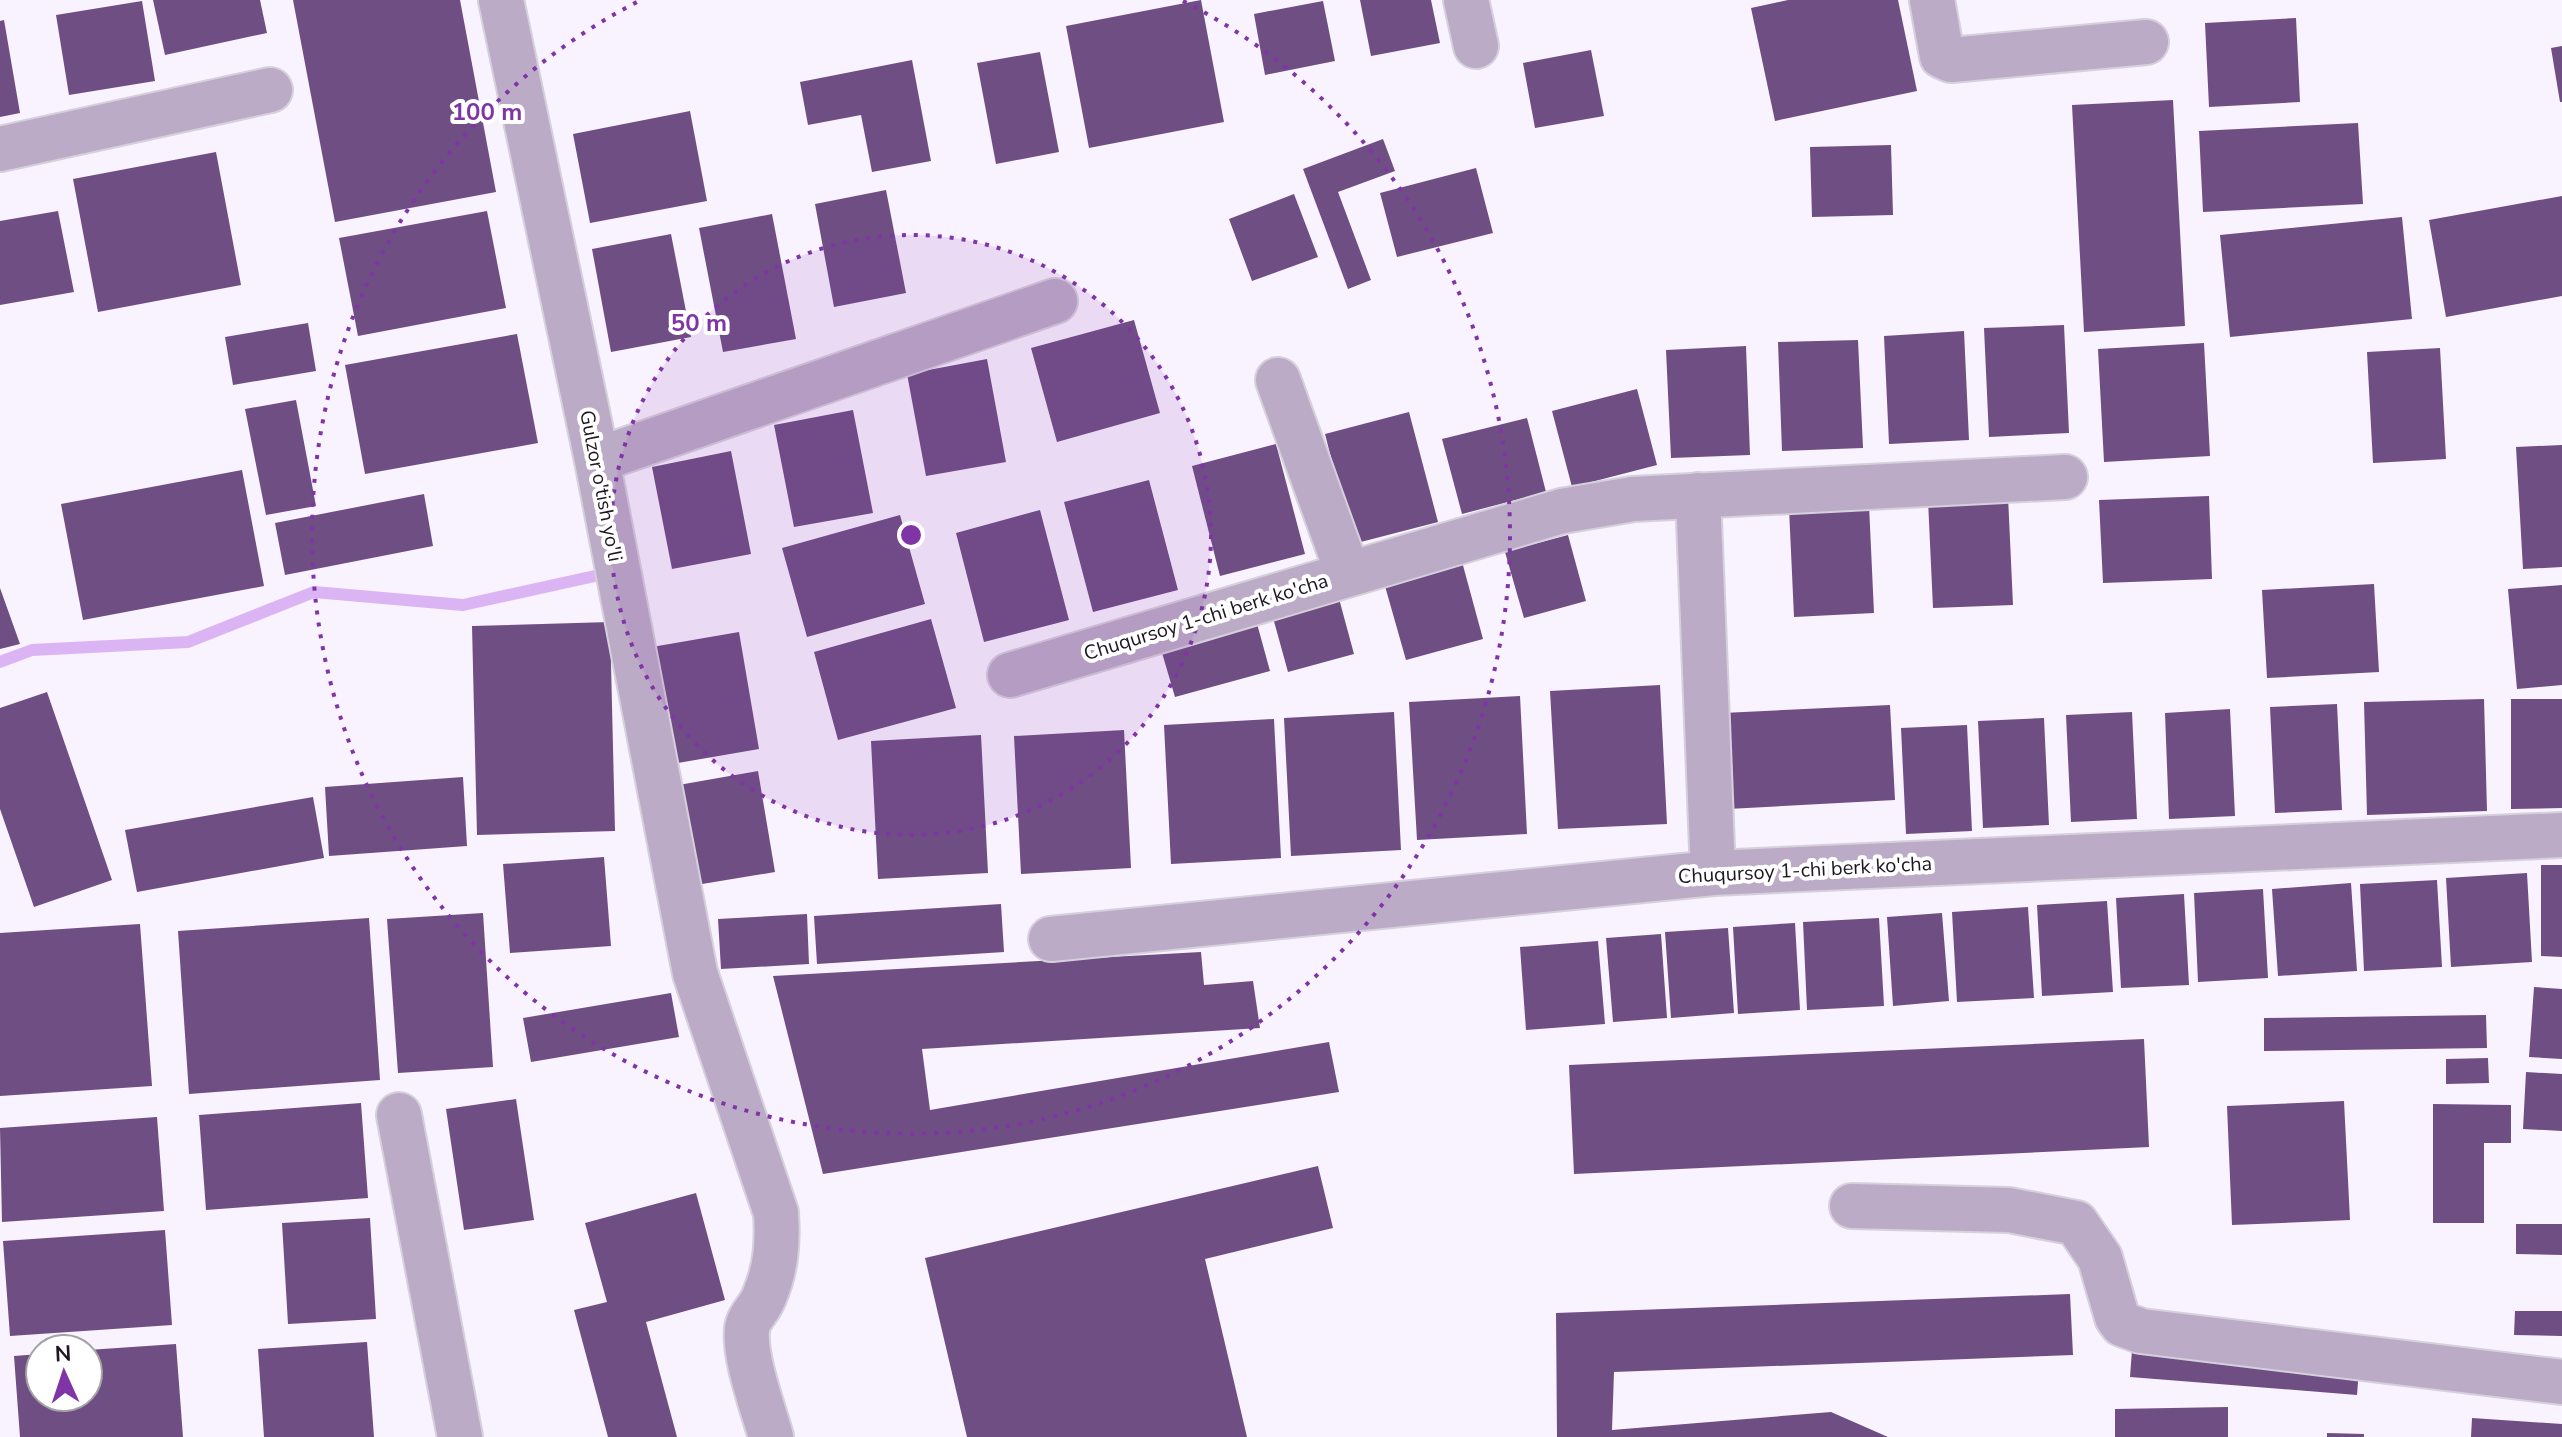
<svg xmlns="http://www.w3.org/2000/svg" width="2562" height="1437" viewBox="0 0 2562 1437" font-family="'Nunito Sans',sans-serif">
	<rect width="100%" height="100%" fill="#f9f2ff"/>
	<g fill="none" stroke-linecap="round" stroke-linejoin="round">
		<path stroke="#dbb5f3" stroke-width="12" d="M0 662 32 650 188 642 314 592 463 605 613 572"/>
	</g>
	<path fill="#6f4e84" d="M153 0H260L267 33 165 55Z
		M293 0H460L496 192 335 222Z
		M1201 0 1224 122 1089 148 1066 26Z
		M1360 0H1431L1440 43 1371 56Z
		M1788 0H1898L1917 91 1775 121 1751 8Z
		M142 1 155 81 69 95 56 15Z
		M1323 1 1335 61 1265 75 1254 14Z
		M2296 18 2300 102 2209 107 2205 23Z
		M4 20 20 113 0 117V21Z
		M2562 46V102H2560L2551 48Z
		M1591 50 1604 116 1535 128 1523 63Z
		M1040 52 1059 152 996 164 977 63Z
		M912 60 931 161 872 172 861 115 808 125 800 82Z
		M2173 100 2185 326 2084 332 2072 105Z
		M690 111 707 201 590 223 573 134Z
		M2358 123 2363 204 2203 212 2199 131Z
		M1383 139 1395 171 1338 192 1371 280 1348 289 1303 169Z
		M1891 145 1893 215 1812 217 1810 147Z
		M216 152 241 285 98 312 73 179Z
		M1476 168 1493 233 1397 257 1380 193Z
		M886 190 906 293 834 307 815 204Z
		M1294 194 1318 257 1252 281 1229 219Z
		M2562 196V296L2446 317 2429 220Z
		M58 211 74 292 0 305V221Z
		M487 211 506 308 358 336 339 238Z
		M772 214 796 339 723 352 699 228Z
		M2402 217 2412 319 2230 337 2220 235Z
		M671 234 691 337 611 352 592 249Z
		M1134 320 1160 413 1057 442 1031 348Z
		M308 323 316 371 233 385 225 337Z
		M2064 325 2069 433 1989 437 1984 328Z
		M1964 331 1969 440 1889 444 1884 336Z
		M517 334 538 443 365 474 345 365Z
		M1858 340 1863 448 1782 451 1778 342Z
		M2204 343 2210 456 2104 462 2098 349Z
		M1746 346 1750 455 1671 458 1666 350Z
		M2440 348 2446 459 2373 463 2367 352Z
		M987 359 1006 462 926 476 907 374Z
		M1637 389 1657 465 1572 487 1552 411Z
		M296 400 316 506 266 515 245 409Z
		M853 410 873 513 794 527 774 425Z
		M1409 412 1438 522 1353 544 1325 434Z
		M1527 418 1546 492 1462 514 1442 439Z
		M1276 444 1305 554 1220 576 1192 466Z
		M2562 445V567L2523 569 2516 447Z
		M731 451 751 554 672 569 652 467Z
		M242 470 264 586 83 620 61 504Z
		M1149 480 1178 590 1093 612 1064 502Z
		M424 494 433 546 285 575 275 523Z
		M2008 496 2013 605 1933 608 1928 500Z
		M2209 496 2212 579 2103 583 2099 500Z
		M1869 505 1874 613 1794 617 1789 508Z
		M1040 510 1069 620 984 642 956 533Z
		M900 515 925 604 807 637 782 548Z
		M1568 535 1586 601 1524 618 1505 552Z
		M1461 558 1483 639 1406 660 1383 579Z
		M2374 584 2379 672 2267 678 2262 590Z
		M2562 585V685L2517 689 2508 589Z
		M0 588 20 644 0 649Z
		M1338 595 1354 654 1288 672 1272 614Z
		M931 619 956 708 838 740 814 652Z
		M1256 620 1270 671 1175 697 1160 646Z
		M610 622 615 831 477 835 472 626Z
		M739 632 759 749 672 764 652 647Z
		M1660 685 1667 824 1558 829 1550 691Z
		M47 692 112 880 34 907 0 809V708Z
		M1520 696 1527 834 1417 840 1409 702Z
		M2484 699 2487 811 2367 815 2364 702Z
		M2511 699H2562V808L2511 809Z
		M2337 704 2342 810 2275 813 2270 707Z
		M1890 705 1895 800 1728 809 1723 713Z
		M2230 709 2235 816 2169 819 2165 713Z
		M1394 712 1401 850 1291 856 1284 718Z
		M2132 712 2137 819 2071 822 2066 715Z
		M2044 718 2049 825 1983 828 1978 721Z
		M1274 719 1281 858 1171 864 1164 725Z
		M1967 725 1972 831 1906 834 1901 728Z
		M1124 730 1131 868 1021 874 1014 736Z
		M981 735 988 873 878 879 871 741Z
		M758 771 775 872 690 886 673 786Z
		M463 777 467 846 329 856 325 787Z
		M313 797 324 858 137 892 125 830Z
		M604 857 611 946 510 953 503 864Z
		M2541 865H2562V957L2541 956Z
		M2527 873 2532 962 2451 967 2446 878Z
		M2437 880 2442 967 2364 971 2360 884Z
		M2351 883 2357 971 2278 976 2272 889Z
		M2263 889 2268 978 2198 982 2194 893Z
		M2184 894 2189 985 2121 988 2116 898Z
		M2107 901 2113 992 2042 996 2037 905Z
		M1001 904 1004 952 817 964 814 916Z
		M2028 907 2034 998 1957 1002 1952 912Z
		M483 913 493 1067 398 1073 387 919Z
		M1942 913 1949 1001 1893 1006 1887 917Z
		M807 914 809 964 721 969 718 919Z
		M369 918 380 1080 189 1094 178 931Z
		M1879 918 1884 1006 1807 1010 1803 922Z
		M1795 923 1800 1010 1738 1014 1733 927Z
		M140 924 152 1086 0 1096V933Z
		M1728 928 1734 1013 1671 1018 1665 932Z
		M1661 934 1667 1018 1613 1022 1606 938Z
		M1598 941 1605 1024 1526 1030 1520 947Z
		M1201 952 1204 985 1253 981 1260 1028 922 1049 930 1110 1329 1042 1339 1092 823 1174 773 976Z
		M2534 987 2562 989V1059L2529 1057Z
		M671 993 679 1037 531 1062 523 1018Z
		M2486 1015 2487 1048 2264 1051V1018Z
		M2144 1039 2149 1147 1574 1174 1569 1065Z
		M2488 1058 2489 1083 2446 1084V1059Z
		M2526 1072 2562 1074V1131L2523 1129Z
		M516 1099 534 1220 464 1230 446 1109Z
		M2344 1101 2350 1220 2232 1225 2227 1106Z
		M361 1103 368 1198 206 1210 199 1115Z
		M2433 1104 2511 1105V1143H2484V1223H2433Z
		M157 1117 164 1211 2 1222 0 1128Z
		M1318 1166 1333 1228 1205 1259 1247 1437H967L925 1258Z
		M696 1193 725 1300 646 1322 677 1437H608L574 1310 607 1302 585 1223Z
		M370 1218 376 1319 288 1324 282 1223Z
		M2516 1224H2562V1255L2516 1254Z
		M165 1230 172 1325 10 1336 3 1241Z
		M2070 1294 2073 1355 1614 1372 1612 1430 1831 1412 1888 1437H1557L1556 1313Z
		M2515 1311H2562V1336L2514 1335Z
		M367 1342 374 1437H264L258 1349Z
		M176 1344 183 1437H20L14 1356 40 1354V1397H88V1350Z
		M2132 1350 2359 1369 2357 1395 2130 1377Z
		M2228 1407V1437H2115V1409Z
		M2472 1418 2562 1424V1437H2471Z
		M2327 1433 2364 1434V1437H2327Z"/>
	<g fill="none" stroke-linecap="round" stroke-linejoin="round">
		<g stroke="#d6cfdc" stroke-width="48">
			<path id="minor" d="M501 0 597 460 695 973 776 1213C778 1243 776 1269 764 1297 760 1308 748 1318 747 1329 744 1358 763 1408 771 1437
				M1466 0 1476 46
				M1932 0 1942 56 1951 60 2146 42
				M0 149 270 90
				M1278 380 1348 574
				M597 460 1055 301
				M1698 495 1713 873
				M1010 675 1562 511 1633 499 2065 477
				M1051 939 1713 873 2562 835
				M399 1115 460 1437
				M1852 1206 2009 1210 2076 1223 2100 1258 2117 1317 2122 1324 2141 1331 2562 1382"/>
		</g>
		<use href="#minor" stroke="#bbabc6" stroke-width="44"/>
	</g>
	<circle cx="911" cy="535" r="300" fill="#8035a7" fill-opacity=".12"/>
	<g fill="none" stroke="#8035a7" stroke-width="4" stroke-dasharray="4 8">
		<circle cx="911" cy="535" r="300"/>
		<path d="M1183 1A599 599 0 1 1 639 1"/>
	</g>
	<g text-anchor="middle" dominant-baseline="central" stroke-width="8" stroke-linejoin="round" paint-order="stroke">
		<g font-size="20" fill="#1e1722" stroke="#fff">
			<text transform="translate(601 486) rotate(79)">Gulzor o'tish yo'li</text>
			<text transform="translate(1206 617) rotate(-17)">Chuqursoy 1-chi berk ko'cha</text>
			<text transform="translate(1805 870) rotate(-3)">Chuqursoy 1-chi berk ko'cha</text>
		</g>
	</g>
	<circle cx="911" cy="535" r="12" fill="#8035a7" stroke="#fff" stroke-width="4"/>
	<g font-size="24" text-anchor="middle" font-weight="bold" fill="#8035a7" stroke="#fff" stroke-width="8" stroke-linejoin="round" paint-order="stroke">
		<text x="487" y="120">100 m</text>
		<text x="699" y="331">50 m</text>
	</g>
	<g transform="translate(64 1373) rotate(357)"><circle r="38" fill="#ffffff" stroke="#a5a2a7" stroke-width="2"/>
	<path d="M0-6L14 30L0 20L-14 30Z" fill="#8035a7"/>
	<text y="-12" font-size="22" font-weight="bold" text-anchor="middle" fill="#1e1722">N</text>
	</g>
</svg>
